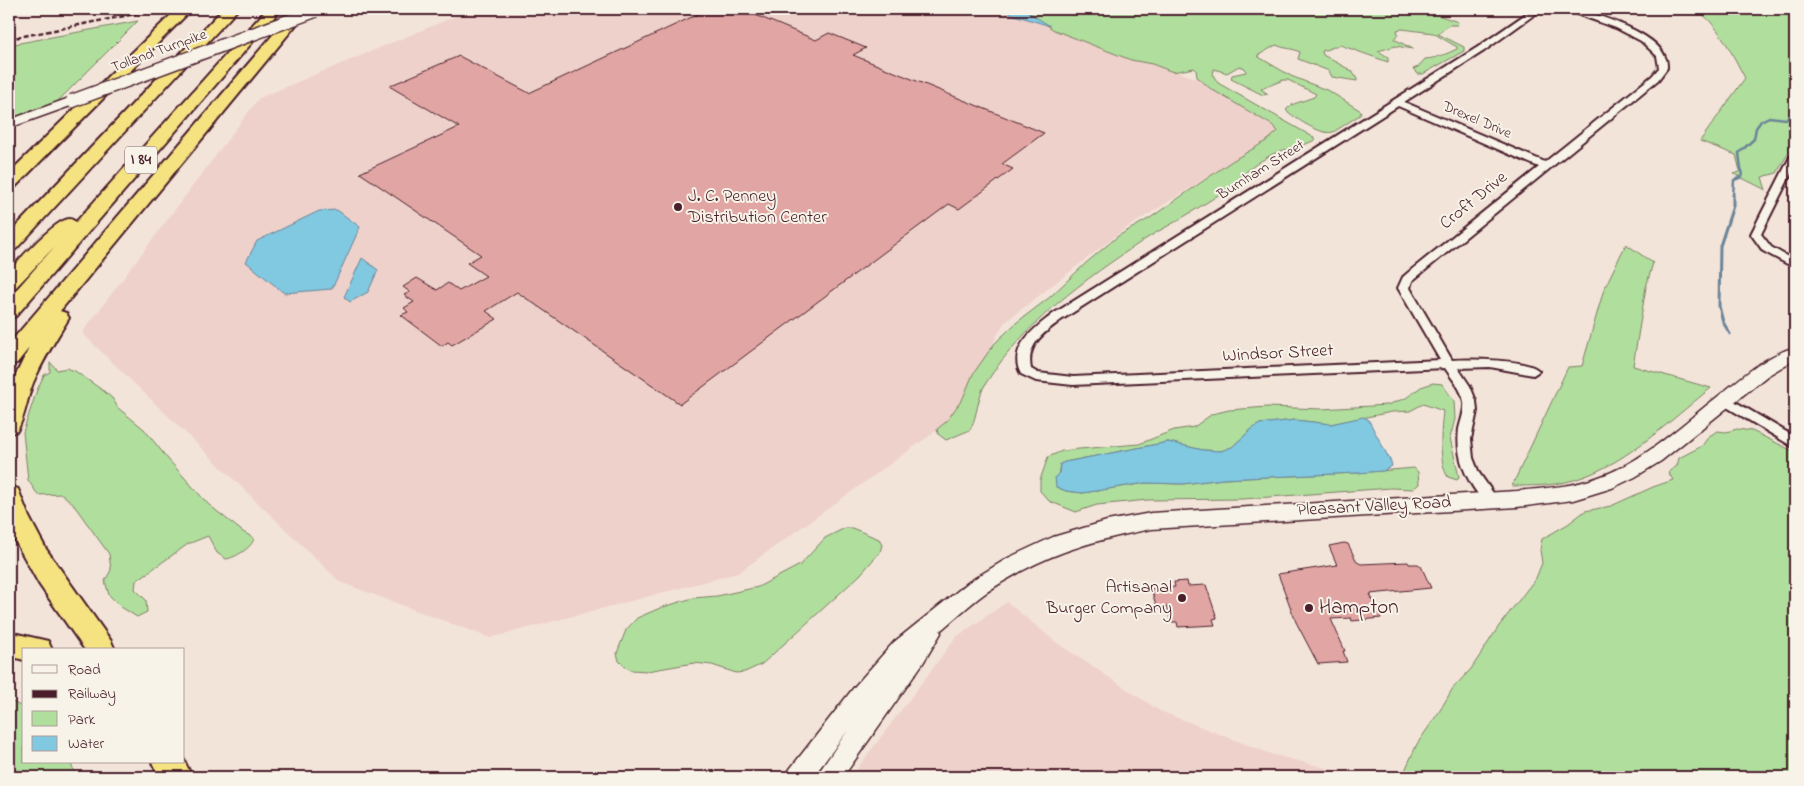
<svg xmlns="http://www.w3.org/2000/svg" width="1804" height="786" viewBox="0 0 1804 786" font-family="'Indie Flower',sans-serif">
	<rect width="100%" height="100%" fill="#f3e4da"/>
	<filter id="ink" filterUnits="userSpaceOnUse"><feTurbulence type="fractalNoise" baseFrequency=".02" numOctaves="2"/><feDisplacementMap in="SourceGraphic" scale="10" xChannelSelector="R" yChannelSelector="G"/><feConvolveMatrix kernelMatrix="1 2 1 2 8 2 1 2 1" color-interpolation-filters="sRGB"/></filter>
	<g filter="url(#ink)">
		<path fill="#eed1ca" d="M473 9H999L1198 79 1281 131 1122 231 1004 323 950 421 738 573 490 638 340 582 82 333 259 98Z
			M1007 602 1057 643 1160 711 1271 754 1361 777H851L956 637Z"/>
		<path fill="#b0de9d" stroke="#7d7e64" d="M1028 9H1404L1414 12H1430L1458 22 1457 25H1449L1438 34 1464 47V51L1423 74H1418L1413 69 1418 67 1425 59C1438 58 1446 54 1457 49V47L1433 33 1402 29 1397 30 1398 34 1394 39 1413 49 1396 46 1378 51 1388 57V62L1340 45 1322 51 1323 55 1352 71 1357 79V81L1332 77 1329 71 1298 59 1300 52C1293 48 1284 49 1276 45L1257 56 1291 76 1329 91 1361 111 1360 115C1353 119 1339 129 1333 132 1322 136 1294 118 1286 110L1291 105 1314 97 1316 94 1288 80H1283L1261 89 1268 94 1263 95 1231 79 1232 75 1246 72 1245 68 1239 66 1227 73 1214 69 1213 75 1218 83 1313 137 1315 140C1298 149 1282 147 1266 158 1253 165 1244 174 1233 184 1220 195 1204 204 1190 213 1175 223 1159 230 1144 240 1084 280 1025 322 986 383 977 397 978 415 970 430L946 440 938 434 937 429 946 422 963 398 973 374 994 344 1016 323 1050 297 1086 263 1118 236 1150 218 1232 161 1268 140 1278 131 1272 125 1211 89 1197 77 1196 70 1194 68 1173 72 1152 64 1131 60 1054 30 1028 12Z
			M1694 9H1747L1795 14V141L1777 173 1762 177 1766 190 1734 174 1740 171 1736 155 1700 141 1745 78C1733 56 1717 20 1694 9Z
			M138 21 57 102 9 119V45Z
			M1626 244 1653 263 1646 287 1633 366 1711 388C1668 422 1620 470 1566 482 1548 486 1530 486 1512 486L1568 367 1582 366 1604 289Z
			M50 362 57 370 67 368 75 371 105 392 113 399 118 408 144 429 167 458 208 504 243 532 254 538C253 547 235 558 226 559L217 553 208 536 188 544 136 581 135 589 146 600 147 612 137 617 121 607 109 595 105 581 111 570 109 554 73 504 62 494 38 495 28 480 23 432 37 390 44 375 50 372Z
			M1433 383 1442 384 1454 401 1455 419 1450 438 1459 477 1457 480 1448 477C1438 462 1441 429 1443 411L1423 404 1410 411 1392 412 1331 424 1295 420 1260 424 1253 428 1232 447 1221 451 1203 450 1168 442 1065 462 1060 464 1056 487 1066 491 1083 493 1146 483 1183 484 1223 479 1357 473 1414 468 1418 472 1419 484 1413 489 1391 488 1243 499 1148 500 1097 505 1076 512 1049 501 1040 491V480L1048 457 1062 451 1079 449 1139 444 1174 430 1194 427 1212 414 1229 410 1267 407 1322 409 1387 405 1406 398 1421 387Z
			M1737 429 1752 431 1795 452V777H1402L1417 744 1439 712 1453 688 1471 669 1499 626 1536 578 1542 563 1540 550 1542 539 1568 524 1585 511 1611 506 1653 487 1673 480 1668 472 1677 466 1679 458 1702 446 1709 436 1718 431 1726 432Z
			M845 528H852L879 539 882 545 880 552 860 575 762 664 745 672 736 673 712 665 694 663 647 671 631 670 624 666 619 661 617 653 626 630 637 618 660 608 693 598 717 596 758 587 800 565 825 538Z
			M9 700 24 708V762H70L77 777H9Z"/>
		<path fill="#81c8e1" stroke="#6b8498" d="M1002 9H1028V12L1050 26 1014 15Z
			M337 210 360 227 332 289 284 293 246 262 257 241 319 211Z
			M362 258 378 270 368 292 350 302 344 297Z
			M1363 417 1368 419 1391 462 1392 466 1383 471 1357 473 1223 479 1183 484 1146 483 1083 493 1066 491 1056 487 1055 477 1059 473 1060 464 1065 462 1168 442 1203 450 1221 451 1232 447 1253 428 1260 424 1295 420 1331 424Z"/>
		<g fill="none" stroke-linecap="round" stroke-linejoin="round">
			<path stroke="#6b8498" stroke-width="2.5" d="M1733 197 1734 180 1742 177 1739 153 1754 139 1756 128 1761 121 1769 117 1786 119 1795 109"/>
			<path stroke="#6b8498" stroke-width="3" d="M1730 334 1723 322 1719 306 1720 246 1733 206V195"/>
		</g>
		<path fill="#e1a6a4" stroke="#4a1f2b" d="M709 9H741L816 40 829 33 866 48 853 55 1044 133 1002 164 1013 169 959 209 949 204 680 404 517 292 486 311 497 319 452 345 448 342 442 346 401 315 408 312 404 308 414 302 404 295 410 292 403 287 417 278 437 290 448 283 459 291 486 276 467 263 481 255 360 173 459 127 389 86 459 56 529 93Z
			M1344 543 1348 544 1357 562 1361 564 1408 562 1409 564H1418L1421 566 1431 588 1370 594 1381 618 1352 621 1351 618 1331 619 1345 651H1343L1347 662 1318 664 1296 622 1278 574 1337 565 1329 546Z
			M1187 581 1188 586 1206 585 1217 618 1213 619 1215 625 1178 627 1177 622H1171L1167 607 1157 608 1151 589 1175 587 1174 582Z"/>
		<g fill="none" stroke-linecap="round" stroke-linejoin="round">
			<g stroke="#4a1f2b" stroke-width="4">
				<path id="minor" d="M1533 9H1542L1484 51 1404 102 1545 162 1652 76 1659 68 1657 56 1641 41 1616 28 1563 9C1588 9 1656 32 1665 57 1667 60 1667 64 1667 68L1658 80 1412 281 1410 288 1452 360C1468 359 1530 359 1539 371L1533 375 1490 367 1458 368 1470 386 1476 401 1477 411 1471 439 1473 458 1479 473 1498 500 1496 504C1487 507 1483 501 1478 494 1463 474 1456 453 1459 429 1461 420 1465 411 1464 402 1462 389 1452 379 1445 368L1073 385 1036 381 1021 374C1007 348 1035 328 1053 314L1478 47ZM1398 106 1539 167 1410 271 1403 277 1398 288 1440 360 1073 377 1038 373 1031 369C1026 344 1044 333 1061 320Z
					M1795 154V166L1761 234 1771 247 1795 261V268L1763 251 1751 234 1790 157Z
					M1724 395 1795 437V448L1720 403 1718 400 1720 397Z"/>
			</g>
			<g stroke="#4a1f2b" stroke-width="3">
				<path id="secondary" d="M72 97 76 98 78 101 76 104 9 128V120Z
					M1795 347V359L1767 376 1661 461 1635 477 1612 488 1573 500 1517 507 1151 529C1088 541 1037 557 984 594 969 605 954 619 940 631L941 633 923 663 843 777H817L821 769 848 730 813 777H786L790 769 855 686 894 642 969 582 1008 558 1053 537 1107 521 1151 513 1517 491C1544 488 1573 487 1599 477 1643 462 1680 426 1716 398 1740 379 1764 356 1795 347Z"/>
			</g>
			<g stroke="#4a1f2b" stroke-width="4">
				<path id="motorway" d="M177 9H192L15 187 9 188V173Z
					M223 9H238L16 249 9 251V234Z
					M267 9H281L16 316 9 318V298L56 245 16 287 9 288V271C19 260 56 219 69 219 72 219 74 221 76 222Z
					M295 9H309L60 311 66 313 69 318C56 339 43 360 33 383 27 398 25 417 17 431L9 434V389L29 348 17 363 9 366V344Z
					M9 486 18 489 29 517 46 549 111 641 115 650H85L39 584 13 537 9 528Z
					M9 632 48 641 52 650H24V660L9 656Z
					M184 760 192 777H159L152 762H184Z"/>
			</g>
			<use href="#minor" fill="#f7f3e8" fill-rule="evenodd"/>
			<use href="#secondary" fill="#f7f3e8" fill-rule="evenodd"/>
			<use href="#motorway" fill="#f5e382" fill-rule="evenodd"/>
			<path stroke="#4a1f2b" stroke-width="2.5" stroke-dasharray="5 2.5" stroke-linecap="butt" d="M9 39 159 9"/>
			<g stroke="#4a1f2b" stroke-width="15" stroke-linecap="butt">
				<path id="secondary-bridge" d="M72 101 315 11"/>
			</g>
			<use href="#secondary-bridge" stroke="#f7f3e8" stroke-width="12"/>
		</g>
	</g>
	<g fill="#4a1f2b" stroke="#f7f3e8" stroke-width="2">
		<circle cx="678" cy="207" r="5"/>
		<circle cx="1182" cy="598" r="5"/>
		<circle cx="1309" cy="608" r="5"/>
	</g>
	<g text-anchor="middle" dominant-baseline="central" stroke-width="4" stroke-linejoin="round" paint-order="stroke">
		<g font-size="15" fill="#4a1f2b" stroke="#f7f3e8">
			<text transform="translate(159 51) rotate(-20)">Tolland Turnpike</text>
			<text transform="translate(1477 120) rotate(23)">Drexel Drive</text>
			<text transform="translate(1261 170) rotate(-32)">Burnham Street</text>
		</g>
		<rect fill="#f7f3e8" stroke="#7e5f64" stroke-width="1" x="125" y="146.5" width="32" height="27" rx="4"/>
		<g font-size="16" font-weight="bold" fill="#4a1f2b">
			<text x="141" y="160">I 84</text>
		</g>
		<g font-size="18" fill="#4a1f2b" stroke="#f7f3e8" text-anchor="start">
			<text x="688" y="197">J. C. Penney<tspan x="688" dy="21">Distribution Center</tspan></text>
			<text x="1172" y="588" text-anchor="end">Artisanal<tspan x="1172" dy="21">Burger Company</tspan></text>
		</g>
		<g font-size="18" fill="#4a1f2b" stroke="#f7f3e8">
			<text transform="translate(1474 201) rotate(-39)">Croft Drive</text>
			<text transform="translate(1278 354) rotate(-3)">Windsor Street</text>
			<text transform="translate(1374 507) rotate(-3)">Pleasant Valley Road</text>
		</g>
		<g font-size="21" fill="#4a1f2b" stroke="#f7f3e8" text-anchor="start">
			<text x="1319" y="608">Hampton</text>
		</g>
	</g>
	<rect width="1804" height="786" fill="none" stroke="#f7f3e8" stroke-width="30"/>
	<rect x="15" y="15" width="1774" height="756" fill="none" stroke="#4a1f2b" stroke-width="2" filter="url(#ink)"/>
	<rect x="22" y="648" width="162" height="115" fill="#f7f3e8" stroke="#b29e9c"/>
	<rect x="32" y="665" width="25" height="8" fill="#f7f3e8" stroke="#b29e9c"/>
	<text x="68" y="674" font-size="15" fill="#4a1f2b">Road</text>
	<rect x="32" y="690" width="25" height="8" fill="#4a1f2b" stroke="#b29e9c"/>
	<text x="68" y="698" font-size="15" fill="#4a1f2b">Railway</text>
	<rect x="32" y="711" width="25" height="15" fill="#b0de9d" stroke="#b29e9c"/>
	<text x="68" y="724" font-size="15" fill="#4a1f2b">Park</text>
	<rect x="32" y="736" width="25" height="15" fill="#81c8e1" stroke="#b29e9c"/>
	<text x="68" y="748" font-size="15" fill="#4a1f2b">Water</text>
</svg>
